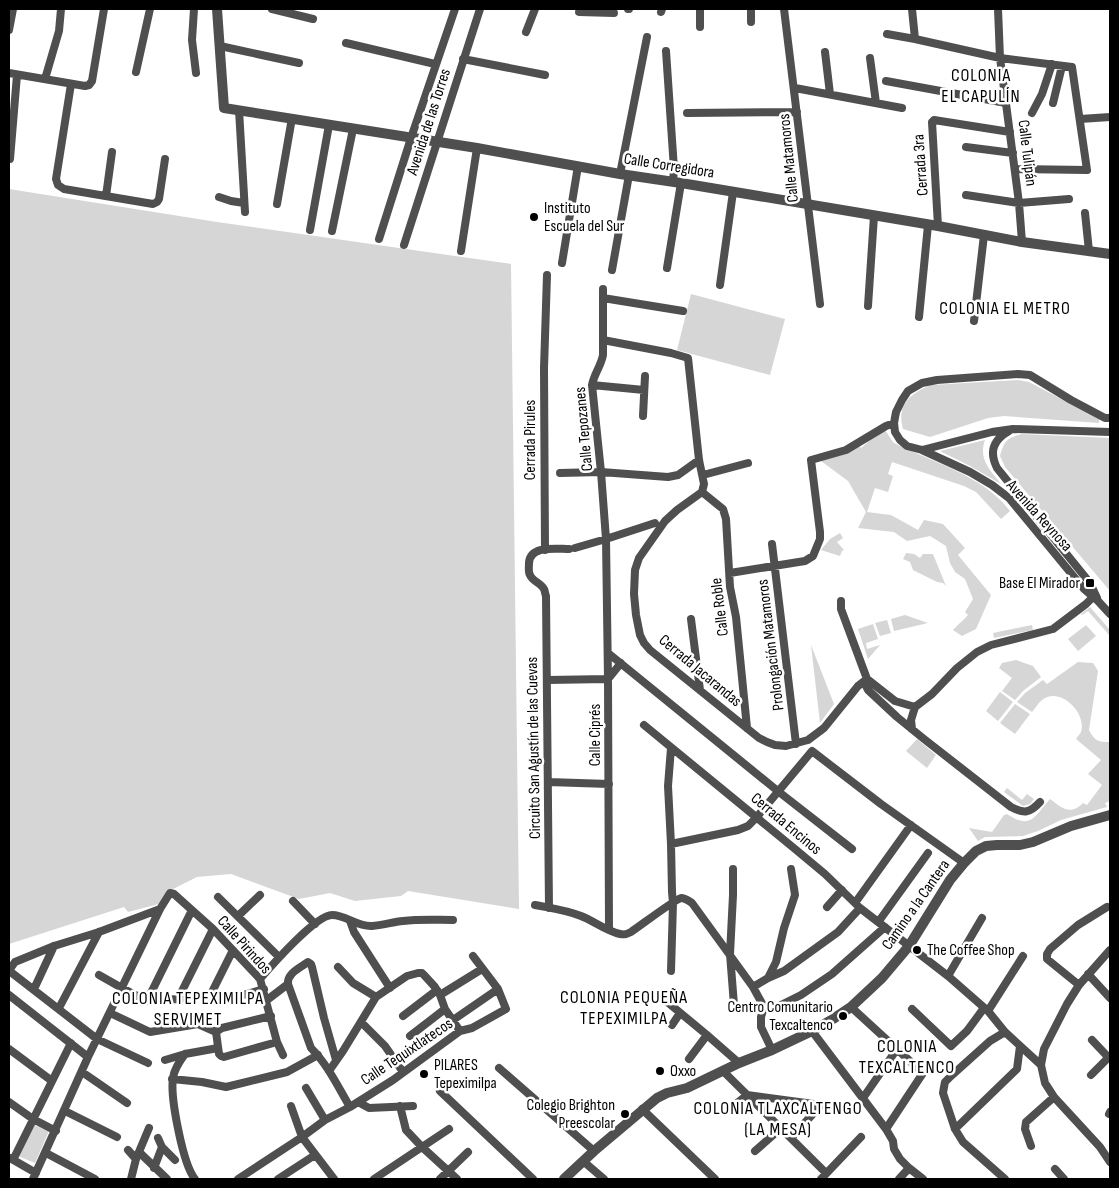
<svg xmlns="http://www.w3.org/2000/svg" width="1119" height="1188" viewBox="0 0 1119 1188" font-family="'Sofia Sans Condensed',sans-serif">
	<rect width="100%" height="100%" fill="#fff"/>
	<path fill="#d6d6d6" d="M9 189 217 222 511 264 519 909 408 891 401 896 355 901 330 893 299 899 231 874 197 877 173 889 159 904 128 912 124 907 9 944Z
		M691 294 785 319 770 375 677 350Z
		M1018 380 1029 382 1099 419V423L1004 416 988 418 930 437 903 429C896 405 911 393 931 385Z
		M883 429C888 432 890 439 894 443 932 462 984 476 1010 511L1001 519 976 492 964 486 892 462 888 474 893 476 888 492 875 488 867 512 891 515 918 530 924 520 943 524 965 548 958 555 991 595 976 629 962 636 953 630C958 624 963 621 968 615L965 612 973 599 965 579 955 572 950 563 946 546 930 536 907 541 894 532 858 528 866 512 848 481 821 461 857 444 861 448Z
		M1022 434 1110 438V591L1005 467 1000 456C1004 442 1006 438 1022 434Z
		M985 440C978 459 990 470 1001 484L970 466 940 451Z
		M840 533 843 538 837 542 844 550 842 551 840 556 821 550 830 539Z
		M906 553 914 554 920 558 923 554H933L946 586 943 583 937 582 913 570 910 562 903 559Z
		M1090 607 1110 630V636L1088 611 1082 615 1081 614Z
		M905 615 928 623 894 631 891 619Z
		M887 620 891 633 880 636 875 623Z
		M873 624 878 639 866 643 867 649 880 645 868 659 858 629Z
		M1032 625 1033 630 994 638 993 633Z
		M1086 625 1096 636 1078 651 1068 639Z
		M811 645 834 704 820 723Z
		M1016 660 1033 666 1041 677 1023 691 1015 700 1002 691 1012 678 999 668 1002 663Z
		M1078 662 1093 663 1098 671 1089 730C1095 741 1098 742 1110 742V801L1105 803 1107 807 1061 820 1038 831 1023 836 985 837 978 841 969 828 992 832 1004 815 1007 814C1031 830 1034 817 1050 799 1062 808 1070 816 1083 803L1087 805 1102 785 1088 774 1101 760 1076 739C1077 737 1080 734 1081 732 1087 713 1060 686 1042 700 1038 703 1035 709 1032 712L1017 702 1025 693 1043 680 1047 684Z
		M1000 692 1013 702 998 721 986 711Z
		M1015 704 1030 714 1015 734 1000 723Z
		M917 739 936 755 927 768 906 751Z
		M1007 788 1022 800 1027 794 1034 799 1030 804 1023 806 1004 792Z
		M32 1124 49 1131 35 1163 18 1156Z"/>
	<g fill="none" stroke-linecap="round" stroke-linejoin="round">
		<path stroke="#4f4f4f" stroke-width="8" d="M194 9 192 40 196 73
			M272 9 313 19
			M628 9H629
			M700 9V27
			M751 9V22
			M784 9 820 304
			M912 9 915 39
			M998 9 1000 58 1019 203 1022 242
			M579 12 614 13
			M661 12 662 9
			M9 30 13 9
			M526 32 535 9
			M887 34 915 39 1000 58 1072 67 1087 170 1015 169
			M346 43 435 64
			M220 46 299 63
			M666 51 674 169 673 182
			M825 52 830 94
			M870 58 876 103
			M463 59 545 75
			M136 72 150 9
			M9 73 85 86 89 85 92 81 104 9
			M45 79 59 31 61 9
			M886 81 1006 103
			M71 84 56 179 58 185 64 189 153 204 157 202 159 199 165 159
			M795 88 902 108
			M1053 103 1062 66
			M239 110 245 212
			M687 113 797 112
			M1032 113 1042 94 1052 64
			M1080 119 1110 117
			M966 147 1013 153
			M10 159 17 75
			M620 174 647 37
			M966 195 1019 203 1069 199
			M106 196 112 152
			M219 197 231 201 244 203
			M277 204 292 118
			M1085 213 1089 251
			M938 226 932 122 934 120 1010 132
			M310 230 329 125
			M332 231 353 129
			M379 239 411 138 455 9
			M404 245 480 9
			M461 251 477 148
			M562 263 578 166
			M667 268 681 183
			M612 270 629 175
			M720 285 733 192
			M603 289V355C601 366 594 374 592 385L601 472 606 539 608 679 609 930
			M603 298 683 311
			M868 306 874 216
			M919 317 928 225
			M974 321 984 235
			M603 340 671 353 688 358 699 460 704 484 702 492 677 510 665 521 639 558 635 570 634 594 636 615 640 635 644 643 650 650 759 738 767 742 775 745 786 746 808 740 824 728 858 686 867 679 895 701 915 707
			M592 385 644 390
			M643 416 645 376
			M1110 418H1105L1071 400 1030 375 1018 374 937 380 922 383 908 391 902 400 896 412 894 423 895 432 900 440 907 446 922 450 992 432 1013 429 1110 432
			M1009 431C993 440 989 452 997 468L1090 583 1097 598
			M922 450 970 472 992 485 1009 498 1084 589 1098 601 1110 614
			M560 473 601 472 668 477 678 475 699 460
			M703 475 748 463
			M702 492 723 509 726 519 730 587 736 617 747 728
			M772 544 796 744
			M575 548 606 539 655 523
			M545 550 544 368 547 275
			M730 573 805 561 813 556 820 539V532L811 460 846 450 886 426 894 423
			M841 601V609L867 679 866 686 868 690 897 717 924 739 1011 807C1024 814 1030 813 1040 802
			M691 619 700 690
			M608 653 779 792 852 849
			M547 680 608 679 621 663
			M915 707 932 694 957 668 977 652 991 645 1053 629 1086 604 1095 595
			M644 725 795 849 825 874 860 908 948 976 988 1011 1005 1032 1041 1065
			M912 729 911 720 915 707
			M671 748 668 786 671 844 672 892 673 903 671 971
			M548 782 609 784
			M671 844 738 830 748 826 756 818 812 751 881 804 964 863
			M733 869V895L730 954 734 1005
			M218 897 279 957
			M293 901 315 924
			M855 903 911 825
			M535 905C550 908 566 910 581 916 594 921 606 931 620 934 625 935 627 934 631 932 640 926 674 900 681 898 685 898 689 901 692 903L753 987 764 1007 761 1017V1027L772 1050
			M827 907 842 890
			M549 908 546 596C545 594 545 591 544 589 541 583 532 581 530 575 528 572 529 567 529 563 530 545 556 549 569 549
			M238 916 260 895
			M350 921 354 932 390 988
			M879 921 928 853
			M1110 950 1079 985 1067 1004 1044 1049 1041 1065 1045 1083 1054 1097 1100 1147 1110 1162
			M338 967 353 983 376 997
			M1088 974 1110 998
			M99 975 122 988 147 1001 178 999 199 995 222 1001 264 989
			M948 976 982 918
			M768 978 776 962 784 928 795 895 791 869
			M260 979C272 965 316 915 332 915 346 915 357 927 372 926 383 925 393 922 403 921 420 919 436 920 453 920
			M1079 985 1047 959V954L1050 949 1078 925 1107 907
			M753 987 768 978 784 971 838 932 860 908
			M34 989 54 946
			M9 995 88 1057
			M440 995 482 969
			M209 998 233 950
			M178 999 213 929
			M267 1000 288 984
			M147 1001 192 910
			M666 1001 707 1035 739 1063
			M764 1007H777L801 995 832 974 885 927
			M851 1007 923 1073 886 1129
			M59 1008 99 932
			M912 1009 951 1046 967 1031 984 1008
			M988 1011 1023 956
			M110 1013 150 1032 198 1024 216 1032
			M403 1016 437 990
			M453 1020 498 989
			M361 1022 385 1046 403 1072
			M672 1025 680 1013
			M812 1031 886 1129 893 1141 894 1149 900 1159 909 1168 899 1179
			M216 1032 219 1054 221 1056 224 1057 277 1042
			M216 1032 222 1028 271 1016
			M410 1036 445 1009
			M1092 1040 1109 1058
			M9 1049 52 1081
			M185 1054C180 1061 174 1069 173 1078 170 1097 183 1165 195 1179
			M689 1059 707 1035
			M165 1060 185 1054 218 1048
			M336 1060 324 1018 312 967 311 964 308 962C300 968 287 973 288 984L311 1048C328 1065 338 1087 350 1107
			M148 1063 97 1039 12 973 10 969 15 962 54 946 99 932 160 909
			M499 1068 594 1151
			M329 1071 343 1051 376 997 407 976 418 973H422L424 975 435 987 440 995 445 1009 460 1031
			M723 1071 826 1173
			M82 1072 127 1103
			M1091 1075 1110 1056
			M172 1079 202 1082 226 1087 287 1072 318 1055
			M306 1088 325 1120
			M440 1091 533 1179
			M863 1098 897 1049
			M9 1102 33 1119 56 1131
			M358 1102 369 1108 413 1106
			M291 1106 302 1137 334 1179
			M400 1106 406 1130 422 1147 457 1179
			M732 1107 747 1095 821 1105
			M642 1109 715 1179
			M65 1111 117 1137
			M1109 1114 1110 1112
			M955 1129 1017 1069 1020 1046
			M158 1138 162 1147 175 1160
			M791 1138 821 1105
			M1031 1146 1025 1129 1026 1122 1054 1097
			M128 1150 136 1159
			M755 1151 781 1128
			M139 1152 167 1179
			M46 1153 95 1179
			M10 1158 36 1173
			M13 1160 71 1043
			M583 1161 604 1179
			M154 1168 162 1147
			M909 1168 923 1179
			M1055 1169 1064 1179
			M33 1179 88 1057 160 909 170 893 174 894 213 929 260 979 277 1042 283 1055
			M131 1179 136 1159 149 1128
			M238 1179 302 1137 325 1120 350 1107 393 1080 460 1031 472 1028 506 1009 498 989 473 956
			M278 1179 315 1155
			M374 1179 449 1129
			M440 1179 468 1152
			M821 1179 861 1137
			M1005 1179 963 1142 955 1129 943 1093 944 1087 945 1082 951 1076 990 1041 1005 1032"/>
		<path stroke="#4f4f4f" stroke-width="10" d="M217 9 224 108 477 148 620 174 681 183 938 226 1022 242 1110 254
			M564 1179 594 1151 657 1098 667 1093 687 1088 739 1063 772 1050 812 1031 833 1019 851 1007 882 978 909 946 950 880 964 863 976 851 986 846 997 845H1020L1033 842 1071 826 1110 815"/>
	</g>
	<g fill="#000" stroke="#fff" stroke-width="2">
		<circle cx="534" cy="217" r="5"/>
		<rect x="1085" y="578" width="10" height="10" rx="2.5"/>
		<circle cx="917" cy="950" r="5"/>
		<circle cx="843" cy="1016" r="5"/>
		<circle cx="660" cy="1071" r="5"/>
		<circle cx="424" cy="1074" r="5"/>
		<circle cx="625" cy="1114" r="5"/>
	</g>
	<g text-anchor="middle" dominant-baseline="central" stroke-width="5" stroke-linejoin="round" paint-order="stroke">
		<g font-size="16" fill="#000" stroke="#fff">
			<text transform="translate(429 122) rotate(-72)">Avenida de las Torres</text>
			<text transform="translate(1027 153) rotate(83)">Calle Tulipán</text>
			<text transform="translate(789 158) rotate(-96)">Calle Matamoros</text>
			<text transform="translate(921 165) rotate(-94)">Cerrada 3ra</text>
			<text transform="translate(669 166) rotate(9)">Calle Corregidora</text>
			<text transform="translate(584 429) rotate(-95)">Calle Tepozanes</text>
			<text transform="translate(530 440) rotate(-90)">Cerrada Pirules</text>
			<text transform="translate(1039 516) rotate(48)">Avenida Reynosa</text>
			<text transform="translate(720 607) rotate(-97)">Calle Roble</text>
			<text transform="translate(771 645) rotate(-97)">Prolongación Matamoros</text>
			<text transform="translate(700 671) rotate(40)">Cerrada Jacarandas</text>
			<text transform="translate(595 735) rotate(-90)">Calle Ciprés</text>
			<text transform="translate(534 748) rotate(-91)">Circuito San Agustín de las Cuevas</text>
			<text transform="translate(786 824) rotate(40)">Cerrada Encinos</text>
			<text transform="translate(916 905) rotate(-55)">Camino a la Cantera</text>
			<text transform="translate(244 945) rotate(48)">Calle Pirindos</text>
			<text transform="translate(407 1052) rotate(-34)">Calle Tequixtlatecos</text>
		</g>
		<g font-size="16" fill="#000" stroke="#fff" text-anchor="start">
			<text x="544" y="208">Instituto<tspan x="544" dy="18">Escuela del Sur</tspan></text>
			<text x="1080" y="583" text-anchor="end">Base El Mirador</text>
			<text x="927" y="950">The Coffee Shop</text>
			<text x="833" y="1007" text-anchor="end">Centro Comunitario<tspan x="833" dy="18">Texcaltenco</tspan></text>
			<text x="434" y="1065">PILARES<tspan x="434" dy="18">Tepeximilpa</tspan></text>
			<text x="670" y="1071">Oxxo</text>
			<text x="615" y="1105" text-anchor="end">Colegio Brighton<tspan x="615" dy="18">Preescolar</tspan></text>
		</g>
		<g font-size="18" letter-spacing="1" fill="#000" stroke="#fff">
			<text x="981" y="75">COLONIA<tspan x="981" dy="21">EL CAPULÍN</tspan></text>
			<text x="1005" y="308">COLONIA EL METRO</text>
			<text x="624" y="997">COLONIA PEQUEÑA<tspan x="624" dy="21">TEPEXIMILPA</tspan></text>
			<text x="188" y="998">COLONIA TEPEXIMILPA<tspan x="188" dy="21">SERVIMET</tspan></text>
			<text x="907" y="1046">COLONIA<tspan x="907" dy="21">TEXCALTENCO</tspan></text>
			<text x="778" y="1108">COLONIA TLAXCALTENGO<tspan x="778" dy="21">(LA MESA)</tspan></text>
		</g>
	</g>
	<rect width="1119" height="1188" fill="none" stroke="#000000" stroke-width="20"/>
</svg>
